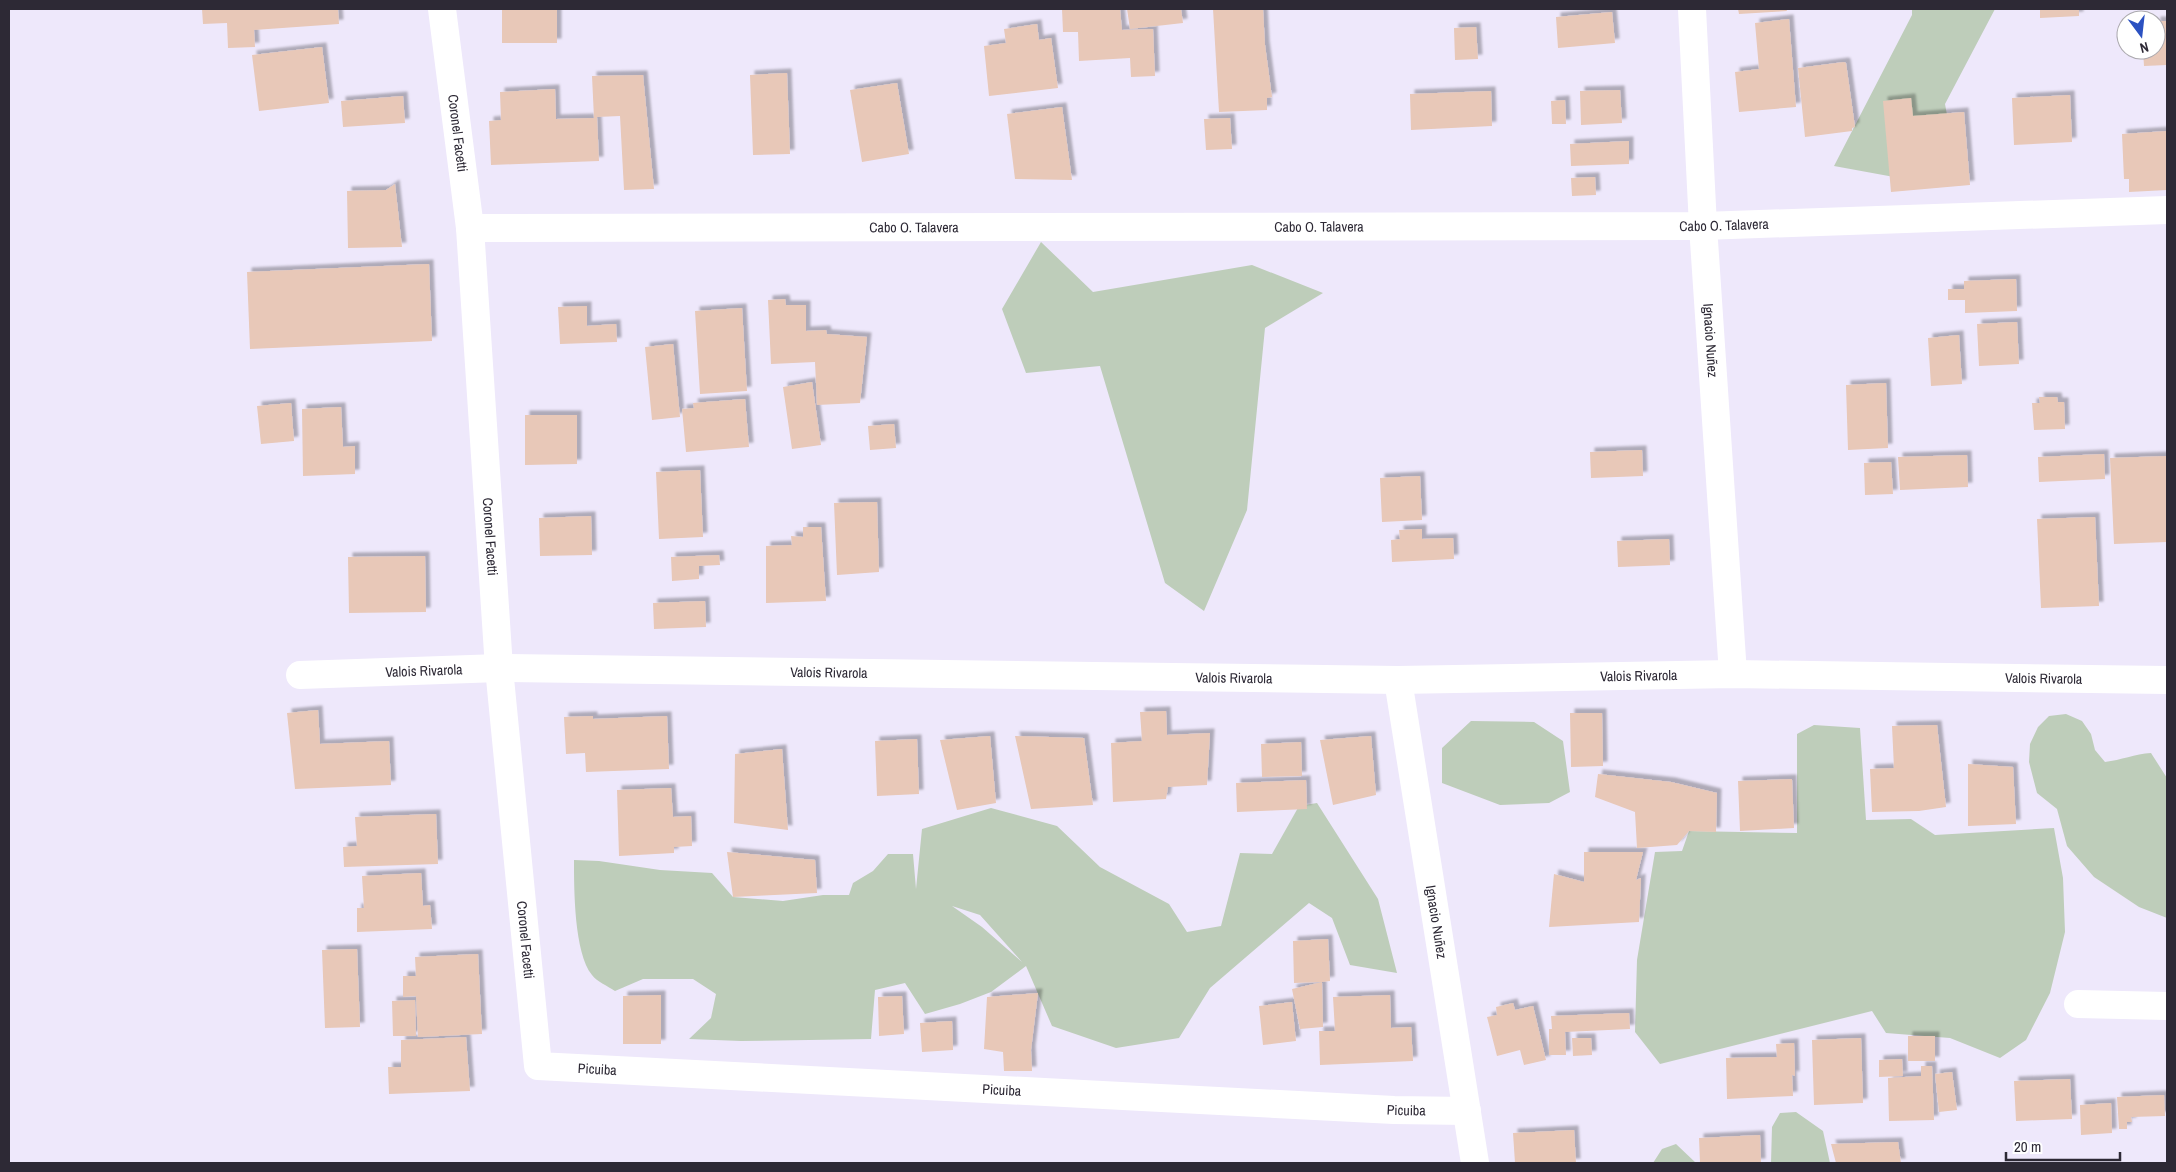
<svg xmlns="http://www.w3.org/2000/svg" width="2176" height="1172" viewBox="0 0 2176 1172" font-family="'Archivo Narrow',sans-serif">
	<defs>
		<filter id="shadow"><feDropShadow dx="4.5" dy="-4.5" stdDeviation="1" flood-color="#0004"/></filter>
	</defs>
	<rect width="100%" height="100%" fill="#eee8fb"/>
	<path fill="#becdba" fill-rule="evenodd" d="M1912 9H1995L1945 104 1953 147 1905 179 1834 166 1912 15Z
		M1041 242 1093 292 1252 265 1323 293 1265 328 1247 510 1204 611 1165 583 1100 366 1026 373 1002 309Z
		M2066 714 2082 721 2091 734 2095 750 2105 762C2121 760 2135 754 2151 753L2167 778V918L2139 907 2094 877 2067 846 2057 809 2037 793 2029 762 2030 744 2038 727 2049 716Z
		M1471 721 1534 722 1563 741 1570 792 1549 803 1500 805 1442 783V748Z
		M1814 725 1860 728 1866 820 1911 819 1935 835 2054 828 2063 878 2065 932 2050 993 2026 1040 2000 1058 1950 1038 1886 1033 1872 1011 1660 1064 1635 1032 1637 960 1655 852 1682 851 1689 831 1797 833V734Z
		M1317 803 1378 899 1397 973 1350 965 1332 918 1309 903 1210 988 1179 1038 1116 1048 1052 1026 1026 966 991 992 960 1004 925 1014 905 983 875 990 871 1039 741 1041 689 1039 711 1018 716 994 693 979H643L615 991C608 986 597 982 592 975 574 953 574 889 574 860L599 861 660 870 712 873 733 897 783 901 823 895H849L853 883 873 871 888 854H913L916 889 922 829 991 808 1057 826 1100 867 1169 904 1187 932 1221 926 1240 853 1272 854 1299 806ZM952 906 980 915 1022 962 982 927Z
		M1796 1112 1823 1131 1830 1163H1771L1772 1127 1780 1113Z
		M1676 1144 1696 1163H1653L1662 1149Z"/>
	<path fill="#e8c8b8" filter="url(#shadow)" d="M202 9H338L339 24 254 30 255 47 228 48 227 23 203 24Z
		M502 9H557V43H502Z
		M1062 9H1120L1122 30 1153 29 1155 76 1131 77 1130 58 1079 61 1078 32H1063Z
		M1127 9H1181L1183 23 1130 29Z
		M1213 9H1263L1265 45 1272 97 1267 98V110L1219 112Z
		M1738 9H1786L1787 11 1739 14Z
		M2040 9H2079V16L2040 18Z
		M1612 12 1615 43 1558 48 1556 17Z
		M1789 19 1796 107 1739 112 1735 72 1759 69 1755 23Z
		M2156 21H2167V65L2144 66 2143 50H2156Z
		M1037 24 1039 40 1051 38 1058 88 989 96 984 46 1006 43 1004 29Z
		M1476 27 1478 59 1455 60 1454 28Z
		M322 47 329 103 259 111 252 55Z
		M1844 62 1846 63 1855 127 1852 128V131L1805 137 1798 68Z
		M787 73 790 154 753 155 750 75Z
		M643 75 654 189 624 190 620 116 597 117 599 161 491 165 489 121 501 120 500 92 555 89 556 119 594 118 592 76Z
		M897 83 909 154 862 162 850 90Z
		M1620 90 1622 123 1581 125 1580 91Z
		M1491 91 1492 126 1411 130 1410 94Z
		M2070 95 2072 142 2014 145 2012 98Z
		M403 96 405 123 343 127 341 101Z
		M1911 98 1913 116 1964 112 1970 185 1891 192 1883 101Z
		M1565 100 1566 124H1552L1551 101Z
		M1062 107 1072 180 1015 179 1007 114Z
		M1230 118 1232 149 1206 150 1204 119Z
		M2167 131V190L2129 192V179H2124L2122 134Z
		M1629 141V164L1571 166 1570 144Z
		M1595 177 1596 195 1572 196 1571 178Z
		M395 184 402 247 348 248 347 191 386 190Z
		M429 264 432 341 250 349 247 272Z
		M2016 279 2017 311 1965 313V300H1948V289H1964V281Z
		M785 299 786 305H806V331L826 330 827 334 867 337 860 403 817 405 815 362 771 364 768 300Z
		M587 306V326L616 324 617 342 560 344 558 307Z
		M742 308 747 391 700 394 695 311Z
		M2017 322 2019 364 1979 366 1977 324Z
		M1959 335 1962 384 1931 386 1928 338Z
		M673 344 680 417 652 420 645 347Z
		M812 382 821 445 792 449 783 387Z
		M1886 383 1888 448 1848 450 1846 385Z
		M2039 397H2057L2058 402H2064L2065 429 2034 430 2032 403H2040Z
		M745 399 749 447 686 452 682 409 694 408 693 403Z
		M291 403 294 441 261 444 257 406Z
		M341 407 343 447 355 446V474L303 476 302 409Z
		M525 415H577V464L525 465Z
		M894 424 896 448 870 450 868 426Z
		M1642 450 1643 476 1591 478 1590 452Z
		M2104 454 2105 479 2039 482 2038 457Z
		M1967 455 1968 487 1900 490 1898 457Z
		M2167 456V542L2114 544 2110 458Z
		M1891 462 1893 494 1865 495 1864 463Z
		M700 470 703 537 659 539 656 472Z
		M1420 476 1422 520 1382 522 1380 478Z
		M877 502 879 572 837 575 834 503Z
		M591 516 592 555 540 556 539 518Z
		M2095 517 2099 606 2041 608 2037 519Z
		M803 527H821L826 601 766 603V546L792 545 791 536 803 537Z
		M1422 529V539L1453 538 1454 559 1392 562 1391 540 1400 539 1399 530Z
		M1669 539 1670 565 1618 567 1617 541Z
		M719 555 720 565 699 566V579L672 581 671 557Z
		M425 556 426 612 349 613 348 557Z
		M705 601 706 627 654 629 653 603Z
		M318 710 320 744 389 741 391 785 295 789 287 713Z
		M1166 711 1167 735 1210 733 1207 785 1168 787 1166 799 1113 802 1111 743 1142 741 1140 712Z
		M1570 713H1602L1603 766 1571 767Z
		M593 716V719L667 716 669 769 586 772 585 753 566 754 564 717Z
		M1937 725 1946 807 1919 811 1872 812 1870 769 1894 768 1892 726Z
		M990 736 996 803 957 810 940 740Z
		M1015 736 1084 738 1093 805 1031 809Z
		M1371 736 1376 795 1333 805 1320 740Z
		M917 739 919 794 877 796 875 741Z
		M1301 742 1302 776 1262 777 1261 744Z
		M782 749 788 830 734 823 735 754Z
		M1968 764 2013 767 2016 824 1968 826Z
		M1598 774 1671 782 1717 793 1716 832 1689 831 1677 845 1637 848 1635 812 1595 797Z
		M1792 779 1794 828 1740 831 1738 781Z
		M1306 780 1307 809 1237 812 1236 783Z
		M671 788 673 817 691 816 692 846 674 847V853L619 856 617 790Z
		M436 814 438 864 344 867 343 847 357 846 355 817Z
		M727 852 815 860 817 893 733 897Z
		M1584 852H1643L1636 880 1641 878 1639 922 1549 927 1554 874 1584 882Z
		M421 873 423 906 430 905 432 929 357 932V908H364L362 876Z
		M1328 939 1330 981 1322 982 1323 1027 1300 1029 1292 989 1322 982 1294 983 1293 941Z
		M357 949 360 1027 325 1028 322 950Z
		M478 954 482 1034 418 1037 416 996 403 997V976H416L415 957Z
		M1038 993 1031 1050 1032 1071H1004L1003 1052 984 1049 987 997Z
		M661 995V1044H623V996Z
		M1390 995 1391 1028 1411 1027 1413 1061 1320 1065 1319 1031H1335L1333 997Z
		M902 996 904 1034 879 1036 878 997Z
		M415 1000 416 1036H393L392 1001Z
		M1292 1002 1296 1041 1263 1045 1259 1006Z
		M1513 1003 1515 1010 1533 1006 1546 1060 1524 1065 1520 1050 1497 1056 1487 1017 1497 1015 1496 1007Z
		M1629 1013 1630 1029 1565 1032 1566 1055H1549V1029H1552L1551 1016Z
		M952 1021 953 1050 922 1052 920 1023Z
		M1908 1036H1935V1061H1908Z
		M466 1037 470 1091 389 1094 388 1067H401V1040Z
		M1572 1038H1591L1592 1055 1573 1056Z
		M1861 1038 1863 1103 1814 1105 1812 1040Z
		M1794 1043 1795 1076 1792 1075 1793 1096 1727 1099 1726 1058 1777 1057 1776 1044Z
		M1902 1059 1903 1076 1879 1077V1060Z
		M1921 1066H1932L1934 1120 1889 1121 1888 1078 1921 1076Z
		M1952 1072 1957 1110 1939 1112 1935 1074Z
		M2070 1079 2072 1119 2016 1121 2014 1081Z
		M2164 1095 2165 1116 2131 1117 2132 1122H2127V1129H2119L2117 1097Z
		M2111 1103 2112 1133 2081 1135 2080 1105Z
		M1574 1130 1576 1163H1515L1513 1133Z
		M1760 1135 1761 1163H1700L1699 1138Z
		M1898 1142 1901 1163H1836L1831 1144Z"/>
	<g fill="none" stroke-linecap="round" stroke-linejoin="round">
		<g stroke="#fff" stroke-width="28">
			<path id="s1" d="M442 9 470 228 499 668 538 1066 1394 1110 1467 1111"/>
			<path id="s2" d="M1692 9 1703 226 1733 674"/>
			<path id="s3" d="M470 228 1703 226 2167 210"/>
			<path id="s4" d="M300 675 499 668 1398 680 1733 674 2167 680"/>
			<path id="s5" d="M1398 680 1475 1163"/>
			<path d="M2078 1004 2167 1006"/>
		</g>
	</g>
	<g text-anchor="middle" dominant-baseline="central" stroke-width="4.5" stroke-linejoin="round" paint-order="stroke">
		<g font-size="14" fill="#2d2935" stroke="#fff">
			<text stroke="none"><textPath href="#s1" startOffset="125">Coronel Facetti</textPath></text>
			<text stroke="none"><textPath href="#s3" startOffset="1254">Cabo O. Talavera</textPath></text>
			<text stroke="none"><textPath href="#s3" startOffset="444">Cabo O. Talavera</textPath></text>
			<text stroke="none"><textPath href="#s3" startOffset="849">Cabo O. Talavera</textPath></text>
			<text stroke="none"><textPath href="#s2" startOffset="332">Ignacio Nuñez</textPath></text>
			<text stroke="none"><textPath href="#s1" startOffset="530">Coronel Facetti</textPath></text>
			<text stroke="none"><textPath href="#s4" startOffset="124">Valois Rivarola</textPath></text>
			<text stroke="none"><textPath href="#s4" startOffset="529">Valois Rivarola</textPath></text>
			<text stroke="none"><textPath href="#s4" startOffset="1339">Valois Rivarola</textPath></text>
			<text stroke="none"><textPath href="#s4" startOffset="934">Valois Rivarola</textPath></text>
			<text stroke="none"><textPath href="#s4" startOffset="1744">Valois Rivarola</textPath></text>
			<text stroke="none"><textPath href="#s5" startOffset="245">Ignacio Nuñez</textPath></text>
			<text stroke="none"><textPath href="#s1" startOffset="935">Coronel Facetti</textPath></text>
			<text stroke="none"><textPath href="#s1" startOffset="1121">Picuiba</textPath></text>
			<text stroke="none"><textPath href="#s1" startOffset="1526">Picuiba</textPath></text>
			<text stroke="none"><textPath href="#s1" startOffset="1931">Picuiba</textPath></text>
		</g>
	</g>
	<rect width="2176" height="1172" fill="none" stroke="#2d2935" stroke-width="20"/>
	<g transform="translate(2141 35) rotate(165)"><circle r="24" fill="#ffffff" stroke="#aba9ae"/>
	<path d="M0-4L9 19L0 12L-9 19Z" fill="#2b51c1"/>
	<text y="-8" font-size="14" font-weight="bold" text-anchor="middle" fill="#2d2935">N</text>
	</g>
	<path d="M2006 1152v8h114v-8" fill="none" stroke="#2d2935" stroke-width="2.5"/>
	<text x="2014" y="1152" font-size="15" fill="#2d2935" stroke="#ffffff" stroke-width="4" paint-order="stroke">20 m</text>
</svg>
